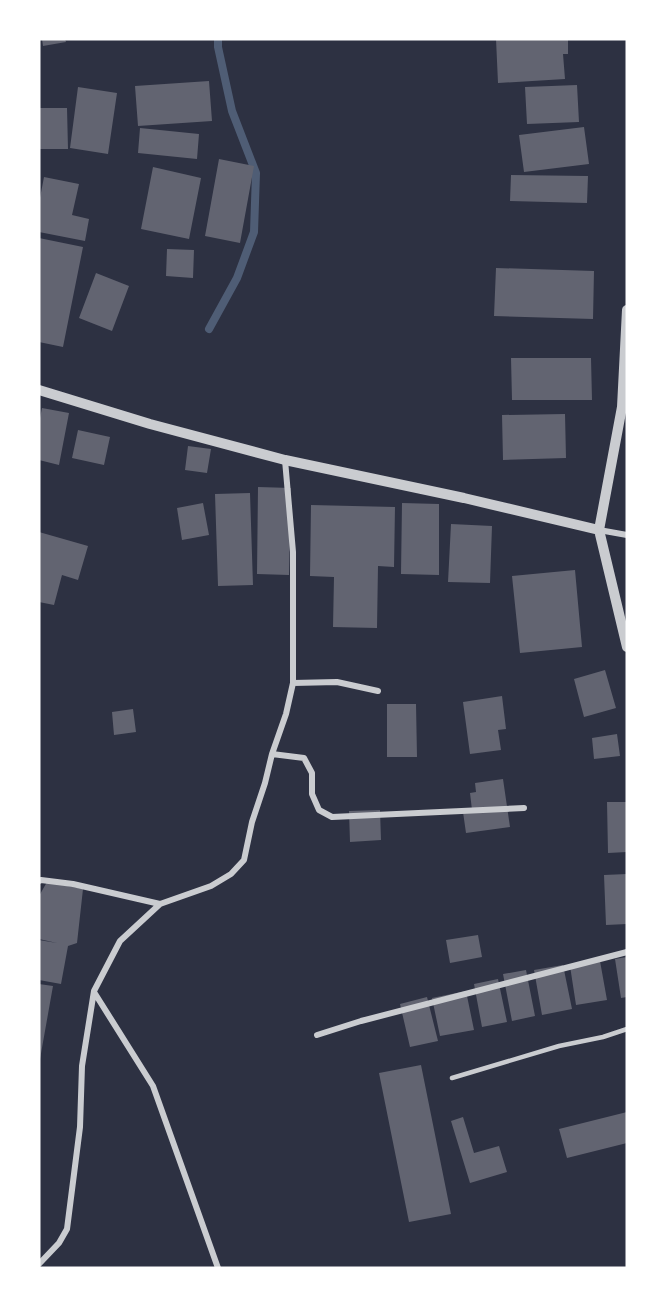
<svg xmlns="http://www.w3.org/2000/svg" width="666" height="1307" viewBox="0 0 666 1307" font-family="'Varela Round',sans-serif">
	<rect width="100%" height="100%" fill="#2d3142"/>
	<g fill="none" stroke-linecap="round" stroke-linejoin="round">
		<path stroke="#4f5d75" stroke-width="8" d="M209 329 237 278 254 232 256 173 232 111 218 47V39"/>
	</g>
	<path fill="#626471" d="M42 39H65L66 42 43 46Z
		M496 39H568V54H563L565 79 498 83Z
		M209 81 212 121 138 126 135 86Z
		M577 85 579 122 527 124 525 87Z
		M78 87 117 93 108 154 70 148Z
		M39 108H67L68 149H39Z
		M584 127 589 164 524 172 519 135Z
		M140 128 199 134 197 159 138 153Z
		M219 159 254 166 240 243 205 236Z
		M153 167 201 178 189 239 141 229Z
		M511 175 588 176 587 203 510 201Z
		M44 177 79 184 72 215 89 219 85 241 39 232V203Z
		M39 238 83 247 63 347 39 342Z
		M167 249 194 250 193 278 166 276Z
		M496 268 594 271 593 319 494 316Z
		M96 273 129 286 112 331 79 318Z
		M511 358H591L592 400H512Z
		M42 408 69 413 59 465 39 460V423Z
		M565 414 566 458 503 460 502 415Z
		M78 430 110 437 104 465 72 458Z
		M188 446 211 449 207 473 185 470Z
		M258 487 291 488 289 575 257 574Z
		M250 493 253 585 218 586 215 494Z
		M203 503 209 535 182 540 177 508Z
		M402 503 439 504V575L401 574Z
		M311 505 395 507 394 567 378 566 377 628 333 627 334 577 310 576Z
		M451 524 492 526 490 583 448 582Z
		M39 532 88 546 78 580 62 575 54 605 39 602Z
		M575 570 582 647 520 653 512 576Z
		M605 670 616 708 584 717 574 679Z
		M502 696 506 729 498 730 501 750 470 754 463 702Z
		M387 704H416L417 757H387Z
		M133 709 136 732 114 735 112 712Z
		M617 734 620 756 594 759 592 738Z
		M503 779 510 827 466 833 463 812 472 810 470 793 476 792 475 783Z
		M607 802H627V852L608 853Z
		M380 810 381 840 350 842 349 811Z
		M627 874V924L606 925 604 875Z
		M47 882 83 889 77 943 68 946 61 984 39 980V940L57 943 39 939V896Z
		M478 935 482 957 450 963 446 940Z
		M627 957V997L621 998 615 959Z
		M600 961 607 1000 576 1005 570 966Z
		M563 965 572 1009 542 1015 534 970Z
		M526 970 535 1016 512 1021 503 974Z
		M498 979 507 1022 482 1027 474 984Z
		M39 984 53 986 40 1059H39Z
		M466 991 474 1030 440 1036 432 998Z
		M427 997 438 1041 410 1047 400 1004Z
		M421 1065 451 1214 409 1222 379 1073Z
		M627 1112V1143L567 1158 559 1129Z
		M463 1117 474 1153 499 1146 507 1172 470 1183 451 1121Z"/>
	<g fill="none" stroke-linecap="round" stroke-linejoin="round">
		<path stroke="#caccd0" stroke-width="4.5" d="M452 1078 559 1046 603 1037 627 1029"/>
		<path stroke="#caccd0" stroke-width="6" d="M599 530 627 535
			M293 683 337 682 378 691
			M272 754 304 758 312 773V794L319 810 332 817 524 808
			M39 881 41 880 73 884 160 904
			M94 992 153 1086 218 1268
			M317 1035 361 1021 627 952
			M39 1264 59 1243 67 1229 80 1127 82 1066 94 991 120 941 160 904 211 886 231 874 244 860 252 822 265 783 272 754 286 714 293 683V552L285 460"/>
		<path stroke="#caccd0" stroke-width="10" d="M39 390 150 424 285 460 464 498 599 530 627 647
			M599 530 622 407 627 310"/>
	</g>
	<rect width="666" height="1307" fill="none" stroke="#ffffff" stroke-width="81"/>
</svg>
